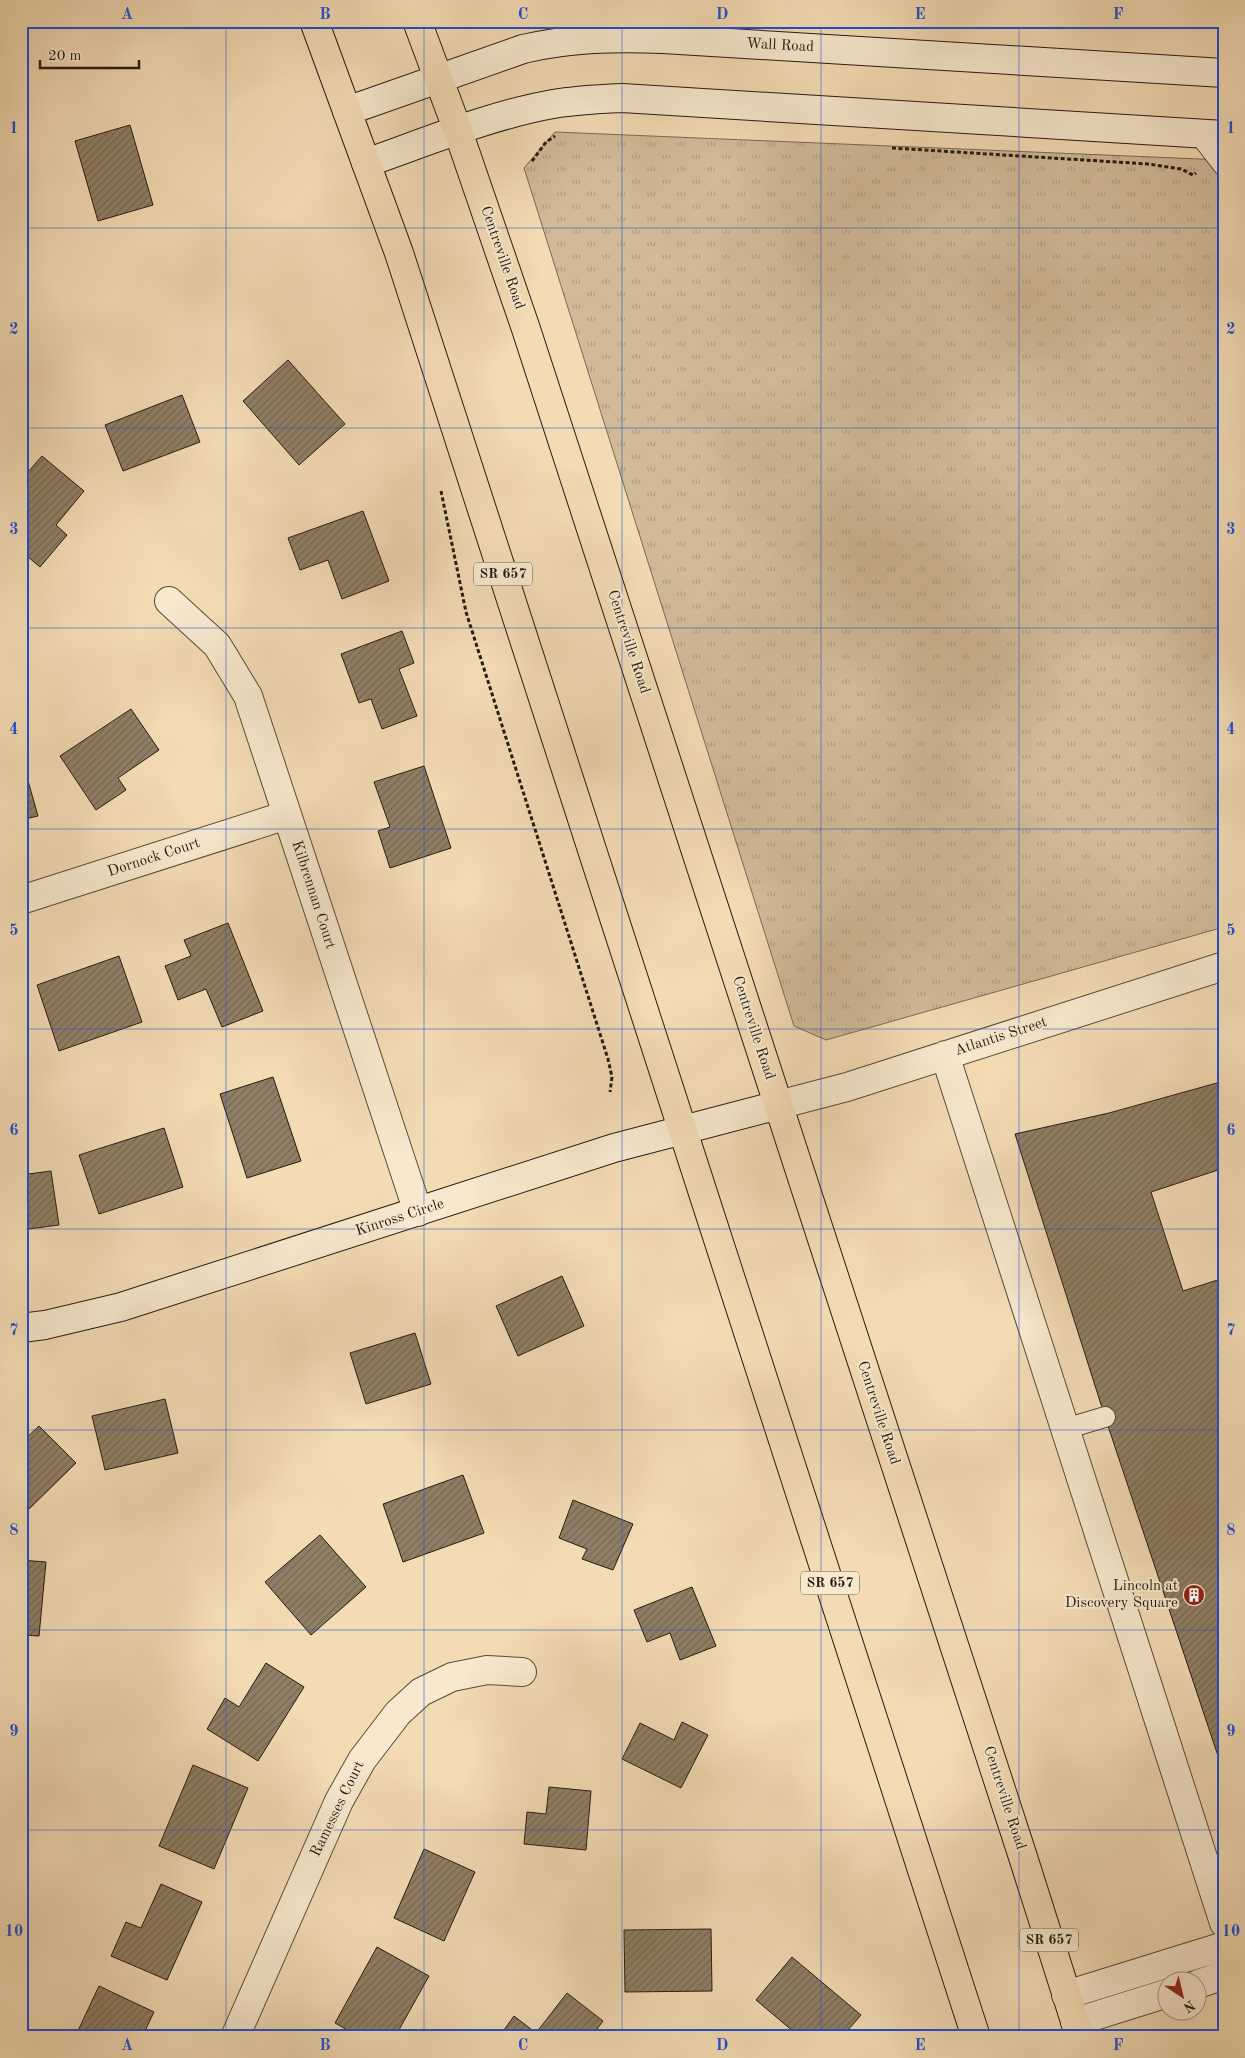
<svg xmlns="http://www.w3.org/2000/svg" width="1245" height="2058" viewBox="0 0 1245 2058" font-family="'Old Standard TT',serif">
	<defs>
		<pattern id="grass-tufts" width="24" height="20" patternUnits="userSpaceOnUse" patternTransform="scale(1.25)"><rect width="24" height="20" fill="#d0ba98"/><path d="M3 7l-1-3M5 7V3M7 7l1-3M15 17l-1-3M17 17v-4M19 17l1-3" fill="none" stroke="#b29f82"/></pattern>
		<pattern id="building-hatch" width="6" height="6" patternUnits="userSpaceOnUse" patternTransform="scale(1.25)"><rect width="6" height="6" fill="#907f66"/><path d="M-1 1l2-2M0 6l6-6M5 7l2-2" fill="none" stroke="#756753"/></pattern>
	</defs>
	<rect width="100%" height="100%" fill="#f3dbb4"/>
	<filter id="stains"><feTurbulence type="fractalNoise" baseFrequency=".004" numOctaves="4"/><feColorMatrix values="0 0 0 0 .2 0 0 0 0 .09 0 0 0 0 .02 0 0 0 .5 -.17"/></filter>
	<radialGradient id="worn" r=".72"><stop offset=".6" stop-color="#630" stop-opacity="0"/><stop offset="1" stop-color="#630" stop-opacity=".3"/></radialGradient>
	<path fill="url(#grass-tufts)" stroke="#7a6a55" d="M555 132 1224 160V927L826 1040 794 1026 524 168Z"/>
	<path fill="url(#building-hatch)" stroke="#251b12" d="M130 125 153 205 98 221 75 141Z
		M288 360 345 424 299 465 243 401Z
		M182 395 200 442 123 471 105 425Z
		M42 456 84 491 56 525 67 535 40 567 21 551V480Z
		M363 511 389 581 342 599 328 560 300 570 288 538Z
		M402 631 414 663 399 669 417 716 382 729 371 699 359 703 341 654Z
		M131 709 159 750 118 778 126 790 96 810 60 756Z
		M424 766 451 848 390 868 378 831 390 827 374 782Z
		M27 777 38 816 21 820V778Z
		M228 923 263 1011 222 1027 206 989 178 1000 165 966 191 956 184 940Z
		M119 956 142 1022 59 1051 37 985Z
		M273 1077 301 1161 247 1178 220 1094Z
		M1224 1081V1168L1151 1192 1183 1291 1224 1278V1774L1105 1417 1015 1134 1109 1113Z
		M164 1128 183 1187 99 1214 79 1155Z
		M51 1171 59 1225 21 1230V1175Z
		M562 1276 584 1326 518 1356 496 1306Z
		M415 1333 431 1384 366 1404 350 1353Z
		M165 1399 178 1453 105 1470 92 1416Z
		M39 1426 76 1463 26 1512 21 1507V1443Z
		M463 1475 484 1533 403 1562 383 1504Z
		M573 1500 633 1524 613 1570 582 1559 587 1549 559 1538Z
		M320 1535 366 1587 311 1635 265 1582Z
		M21 1560 46 1562 39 1636 21 1635Z
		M692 1587 716 1646 680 1660 670 1633 647 1642 634 1610Z
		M266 1663 304 1687 258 1761 207 1729 225 1698 239 1707Z
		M682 1722 708 1735 681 1788 622 1759 640 1723 674 1740Z
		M193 1765 248 1788 214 1869 159 1846Z
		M549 1787 591 1791 586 1850 524 1844 527 1812 546 1814Z
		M424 1849 475 1872 444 1941 394 1918Z
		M161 1884 202 1902 167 1980 111 1956 126 1922 141 1928Z
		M711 1929 712 1991 625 1992 624 1930Z
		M377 1947 429 1976 395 2037H360L335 2023Z
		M792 1957 861 2015 842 2037H800L756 2000Z
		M99 1986 154 2012 142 2037H75Z
		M567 1993 603 2021 591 2037H499L514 2016 536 2033Z"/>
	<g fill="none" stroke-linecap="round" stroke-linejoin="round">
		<g stroke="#584b3a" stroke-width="22">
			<path id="lane" d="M1199 134 1224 166
				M1065 1429 1105 1417"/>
		</g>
		<g stroke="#584b3a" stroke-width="30">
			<path id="street" d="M169 601 217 645 248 696 418 1212
				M21 900 287 815
				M945 1055 1224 1923
				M778 1105 847 1087 1224 966
				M1198 1984 1224 1975
				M1066 1995 1224 1946
				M1075 2022 1168 1993
				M235 2037 339 1801 362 1760 398 1713 421 1692 452 1677 487 1670 522 1672"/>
		</g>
		<g stroke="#251b12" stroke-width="30">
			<path id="secondary" d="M347 111 523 49C570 38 615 37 663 39L1224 73
				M366 163C426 142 491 115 553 104 576 100 599 99 622 98L1224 135
				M21 1328 45 1325 121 1307 614 1148 778 1105"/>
		</g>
		<g stroke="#251b12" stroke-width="30">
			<path id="primary" d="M314 21 399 253 976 2037
				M417 21 458 131 526 329 1023 1857 1080 2037"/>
		</g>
		<path stroke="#251b12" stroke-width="3" stroke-dasharray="4 2.5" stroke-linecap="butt" d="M892 148 1148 164 1181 169 1193 175 1196 173
			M532 161 546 142 555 136
			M441 491 466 612 608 1059 612 1077 610 1092"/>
		<use href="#lane" stroke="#f7e8ce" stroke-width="20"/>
		<use href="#street" stroke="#f7e8ce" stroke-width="28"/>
		<use href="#secondary" stroke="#f7e8ce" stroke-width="28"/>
		<use href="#primary" stroke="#f3dbb4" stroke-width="28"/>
	</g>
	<path fill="none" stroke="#1d4ed8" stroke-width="1" stroke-opacity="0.55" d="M226 21V2037M424 21V2037M622 21V2037M821 21V2037M1019 21V2037M21 228H1224M21 428H1224M21 628H1224M21 829H1224M21 1029H1224M21 1229H1224M21 1430H1224M21 1630H1224M21 1830H1224"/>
	<defs>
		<g id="building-disc" transform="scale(1.125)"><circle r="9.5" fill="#8f2418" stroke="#f7e8ce"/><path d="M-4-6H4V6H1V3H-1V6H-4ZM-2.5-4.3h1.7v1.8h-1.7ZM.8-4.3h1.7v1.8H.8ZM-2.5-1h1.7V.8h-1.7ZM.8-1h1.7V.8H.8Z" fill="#fff"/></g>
	</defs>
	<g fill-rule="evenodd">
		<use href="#building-disc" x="1194" y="1595"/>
	</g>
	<g text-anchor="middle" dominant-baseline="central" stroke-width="4" stroke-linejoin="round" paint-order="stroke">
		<g fill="#f7e8ce" stroke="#64584a" stroke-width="1">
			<rect x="474" y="562.5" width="58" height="23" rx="4"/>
			<rect x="801" y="1571.5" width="58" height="23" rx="4"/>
			<rect x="1020" y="1928.5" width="58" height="23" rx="4"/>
		</g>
		<g font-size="14" font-weight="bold" fill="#251b12">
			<text x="503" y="574">SR 657</text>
			<text x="830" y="1583">SR 657</text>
			<text x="1049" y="1940">SR 657</text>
		</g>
		<g font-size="15" fill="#251b12" stroke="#f7e8ce">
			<text transform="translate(780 46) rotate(3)">Wall Road</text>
			<text transform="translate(502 258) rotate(71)">Centreville Road</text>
			<text transform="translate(628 642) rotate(72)">Centreville Road</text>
			<text transform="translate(154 858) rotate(-18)">Dornock Court</text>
			<text transform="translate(313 895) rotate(72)">Kilbrennan Court</text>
			<text transform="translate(753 1028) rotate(72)">Centreville Road</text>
			<text transform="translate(1001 1037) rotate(-18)">Atlantis Street</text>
			<text transform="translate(400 1218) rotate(-18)">Kinross Circle</text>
			<text transform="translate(878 1413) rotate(72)">Centreville Road</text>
			<text transform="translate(1004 1798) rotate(72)">Centreville Road</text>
			<text transform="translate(338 1809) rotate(-64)">Ramesses Court</text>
		</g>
		<g font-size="15" fill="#251b12" stroke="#f7e8ce" text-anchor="end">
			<text x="1178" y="1586">Lincoln at<tspan x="1178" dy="17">Discovery Square</tspan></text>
		</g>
	</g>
	<rect width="1245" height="2058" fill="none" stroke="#f3dbb4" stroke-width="55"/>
	<g transform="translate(1182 1996) rotate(145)"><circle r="24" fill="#f7e8ce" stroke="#a39683"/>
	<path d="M0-4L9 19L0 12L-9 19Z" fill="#8f2418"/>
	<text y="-8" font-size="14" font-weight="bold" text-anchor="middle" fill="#251b12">N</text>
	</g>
	<path d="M40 60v8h99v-8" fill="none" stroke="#251b12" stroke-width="2.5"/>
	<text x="48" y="60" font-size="15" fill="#251b12" stroke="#f7e8ce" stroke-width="4" paint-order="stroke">20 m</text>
	<rect x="28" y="28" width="1190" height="2002" fill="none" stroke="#1d4ed8" stroke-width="2"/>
	<g font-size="16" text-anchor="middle" font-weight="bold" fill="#1d4ed8">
		<text x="127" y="19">A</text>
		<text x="325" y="19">B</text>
		<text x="523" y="19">C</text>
		<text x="722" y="19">D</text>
		<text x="920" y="19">E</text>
		<text x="1118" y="19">F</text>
		<text x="14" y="133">1</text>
		<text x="1231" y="133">1</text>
		<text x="14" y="334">2</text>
		<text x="1231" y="334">2</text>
		<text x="14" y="534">3</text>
		<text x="1231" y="534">3</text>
		<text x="14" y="734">4</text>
		<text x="1231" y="734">4</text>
		<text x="14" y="935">5</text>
		<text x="1231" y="935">5</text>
		<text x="14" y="1135">6</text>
		<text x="1231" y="1135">6</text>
		<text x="14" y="1335">7</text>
		<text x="1231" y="1335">7</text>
		<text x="14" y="1535">8</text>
		<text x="1231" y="1535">8</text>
		<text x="14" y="1736">9</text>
		<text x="1231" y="1736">9</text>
		<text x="14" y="1936">10</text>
		<text x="1231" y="1936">10</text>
		<text x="127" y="2050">A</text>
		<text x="325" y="2050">B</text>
		<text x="523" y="2050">C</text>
		<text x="722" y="2050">D</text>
		<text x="920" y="2050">E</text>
		<text x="1118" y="2050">F</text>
	</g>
	<rect width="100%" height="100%" filter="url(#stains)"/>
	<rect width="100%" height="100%" fill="url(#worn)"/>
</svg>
